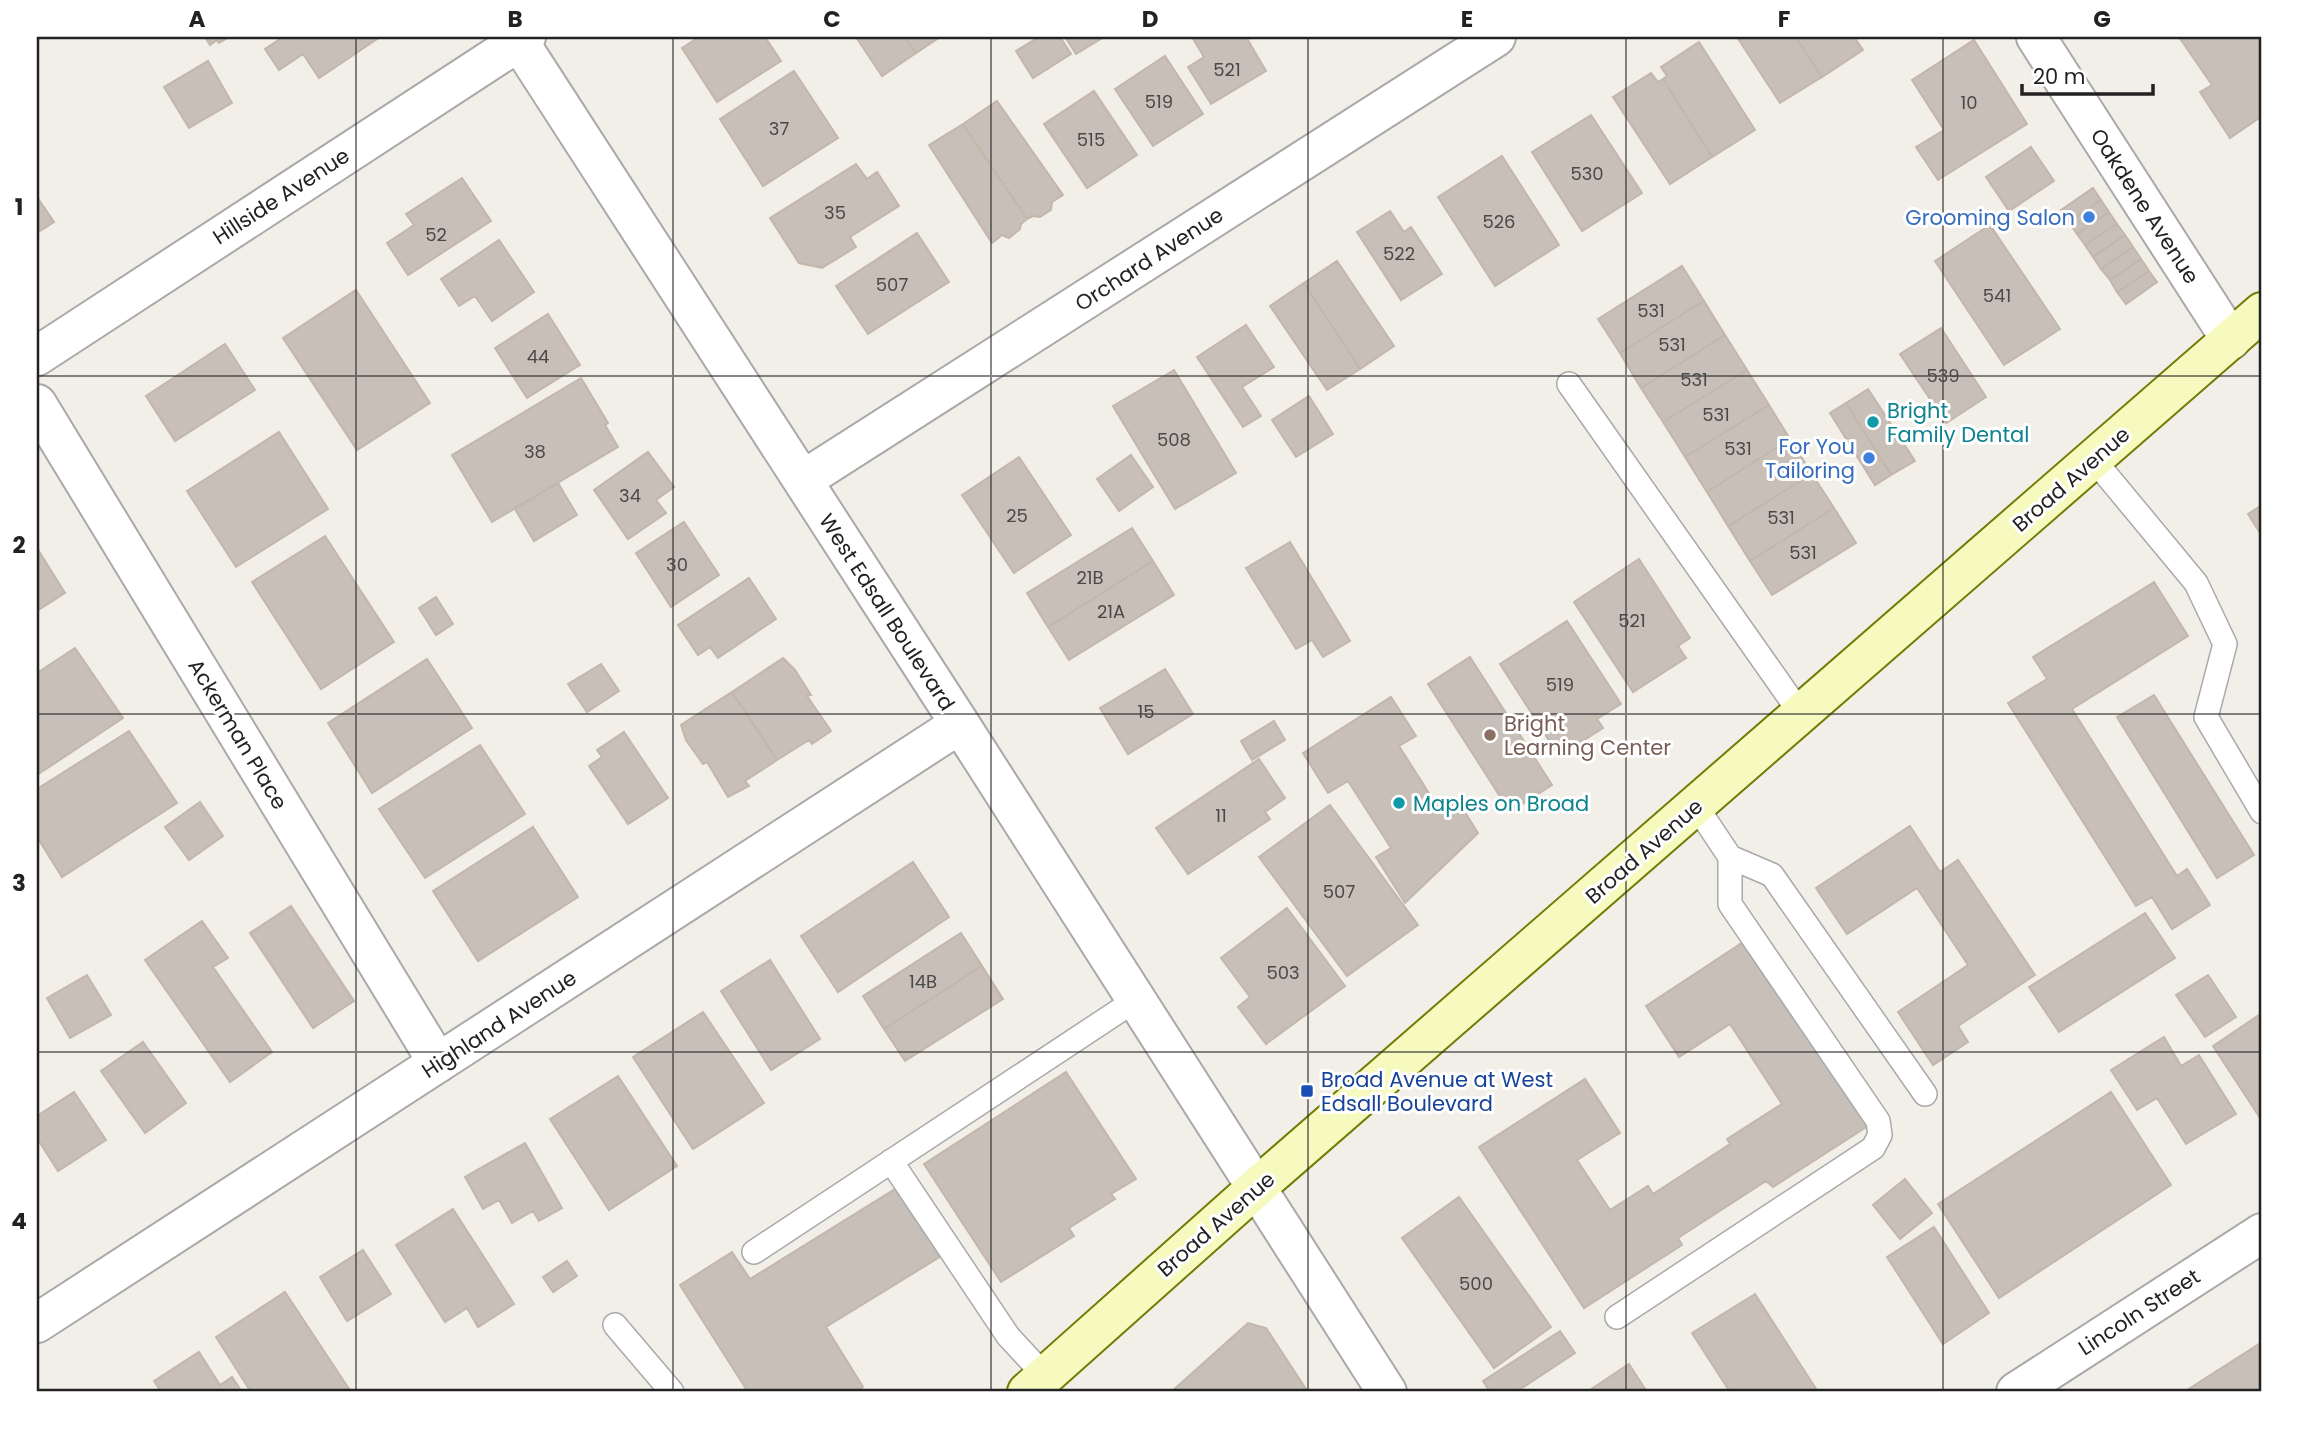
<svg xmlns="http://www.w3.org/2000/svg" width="2299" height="1429" viewBox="0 0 2299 1429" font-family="Poppins,sans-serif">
	<rect width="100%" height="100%" fill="#f2efe9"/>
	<path fill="#c7bfb8" stroke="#c4b6ab" stroke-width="2" d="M205 37H229L219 43 217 40 210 45Z
		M283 37H380L319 78 303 54 279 70 265 49Z
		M699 37H765L781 61 717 102 682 48Z
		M856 37H905L916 53 882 76Z
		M905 37H940L916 53Z
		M1039 37H1060L1071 54 1033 78 1016 51Z
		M1065 37H1104L1076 54Z
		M1192 37H1246L1266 71 1211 104 1188 67 1204 57Z
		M1737 37H1796L1822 77 1780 103Z
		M1796 37H1854L1863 50 1822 77Z
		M2179 37H2262V116L2230 138 2200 92 2212 85Z
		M1974 40 2027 124 1938 180 1916 147 1944 130 1912 80Z
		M1699 42 1755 130 1712 157 1663 79 1667 76 1661 67Z
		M1165 56 1203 114 1153 146 1115 89Z
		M208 61 232 103 189 128 164 87Z
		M794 71 838 138 763 186 720 119Z
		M1651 73 1658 82 1663 79 1712 157 1670 184 1613 97Z
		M1094 91 1137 155 1087 188 1044 124Z
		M997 101 1063 195 1052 202 1051 210 1040 217 1033 216 1027 219 963 124Z
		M1591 115 1642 193 1582 231 1532 152Z
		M963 124 1027 219 1021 224 1020 229 1009 238 1002 235 992 243 929 145Z
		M2031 147 2054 181 2009 211 1986 177Z
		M1502 156 1559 245 1495 286 1438 197Z
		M856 164 867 179 877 172 899 206 850 237 856 247 822 268 799 263 770 218Z
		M462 178 491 221 408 275 387 243 414 225 406 214Z
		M2093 188 2101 200 2069 222 2061 210Z
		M37 197 54 222 37 233Z
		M2101 200 2109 212 2077 234 2069 222Z
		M1390 211 1404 232 1411 227 1442 274 1401 300 1357 232Z
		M2109 212 2117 224 2085 245 2077 234Z
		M2117 224 2125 235 2093 257 2085 245Z
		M1990 225 2060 329 2004 365 1935 261Z
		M917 233 949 282 868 334 836 286Z
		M2125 235 2133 247 2101 269 2093 257Z
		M499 240 534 292 492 321 475 296 459 306 441 279Z
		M2133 247 2141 259 2110 280 2101 269Z
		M2141 259 2149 271 2117 292 2110 280Z
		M1337 261 1394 346 1360 369 1304 283Z
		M1682 266 1704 301 1620 353 1598 319Z
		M2149 271 2157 282 2126 304 2117 292Z
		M1304 283 1360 369 1327 390 1270 306Z
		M356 290 430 403 357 450 283 338Z
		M1704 301 1725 335 1641 388 1620 353Z
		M548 314 580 365 527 398 495 348Z
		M1246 325 1274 367 1242 387 1261 416 1243 427 1197 357Z
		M1941 328 1986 397 1946 423 1900 354Z
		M1725 335 1747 370 1663 422 1641 388Z
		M225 344 255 390 175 441 146 396Z
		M1174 370 1236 473 1175 509 1113 406Z
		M1747 370 1769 405 1685 457 1663 422Z
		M581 378 608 423 605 425 618 447 492 522 452 455Z
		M1868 389 1915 461 1891 475 1846 403Z
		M1309 396 1333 434 1296 457 1272 420Z
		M1846 403 1891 475 1875 485 1830 413Z
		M1769 405 1790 439 1707 492 1685 457Z
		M279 432 328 509 236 567 187 491Z
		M1790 439 1812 474 1728 526 1707 492Z
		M648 452 674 487 656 500 666 513 628 539 594 490Z
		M1131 455 1153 487 1119 511 1097 479Z
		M1019 457 1071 535 1014 573 962 495Z
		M1812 474 1834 508 1750 561 1728 526Z
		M558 483 577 515 534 541 515 509Z
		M2262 505V536L2248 514Z
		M1834 508 1856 543 1772 595 1750 561Z
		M684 522 719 575 671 607 636 553Z
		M1132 528 1153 561 1048 627 1027 593Z
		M325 536 394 642 321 689 252 582Z
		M1290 542 1350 641 1323 657 1312 640 1296 649 1246 568Z
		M37 548 65 593 37 611Z
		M1639 559 1690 638 1678 646 1686 658 1633 692 1574 602Z
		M1153 561 1174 595 1069 660 1048 627Z
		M749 578 776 619 718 658 710 647 698 655 678 625Z
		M2154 582 2188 636 2072 709 2177 876 2187 869 2210 905 2172 929 2152 897 2136 906 2008 703 2047 679 2033 657Z
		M436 597 453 624 436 635 419 608Z
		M1567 621 1621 704 1597 719 1603 728 1559 756 1500 664Z
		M75 648 123 718 37 775V673Z
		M1470 657 1552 785 1510 812 1428 684Z
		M783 658 795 670 811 695 807 696 831 731 812 744 809 740 777 760 732 692Z
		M427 659 472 728 372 793 328 723Z
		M601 664 619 691 587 712 568 684Z
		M1165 669 1193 714 1128 754 1100 708Z
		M732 692 777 760 745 781 749 786 728 797 707 762 703 764 686 740 681 725Z
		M2154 695 2254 855 2217 878 2117 717Z
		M1391 697 1416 736 1399 746 1439 809 1456 798 1478 833 1405 903 1376 857 1391 848 1348 781 1328 793 1303 753Z
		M1274 721 1285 740 1252 760 1241 741Z
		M129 731 177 803 62 877 37 837V789Z
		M624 732 668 798 628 824 589 766 602 757 597 750Z
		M480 745 525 814 425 878 379 809Z
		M1259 759 1285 798 1265 812 1270 819 1188 874 1156 828Z
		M200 802 223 836 189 860 165 827Z
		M1330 805 1418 925 1347 976 1259 857Z
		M1910 826 1940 872 1958 860 2035 975 1958 1026 1968 1042 1933 1065 1898 1012 1968 965 1917 888 1847 934 1816 888Z
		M533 827 578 897 478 961 433 891Z
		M913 862 949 917 838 992 801 936Z
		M291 906 354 1001 313 1028 250 933Z
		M1287 908 1345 986 1266 1044 1238 1007 1250 997 1221 958Z
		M2145 913 2175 958 2059 1032 2029 987Z
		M202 921 228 958 213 967 272 1052 230 1082 145 960Z
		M961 933 982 966 884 1029 863 996Z
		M1748 939 1868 1126 1773 1187 1766 1181 1678 1238 1682 1245 1584 1308 1479 1147 1585 1079 1620 1133 1577 1160 1610 1210 1648 1186 1653 1194 1730 1144 1727 1139 1782 1104 1730 1024 1679 1057 1646 1006Z
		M770 960 820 1039 771 1070 721 991Z
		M982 966 1003 999 905 1061 884 1029Z
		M87 975 111 1015 70 1038 47 998Z
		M2208 975 2236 1017 2205 1037 2176 995Z
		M703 1012 764 1103 693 1149 633 1057Z
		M2262 1013V1121L2213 1046Z
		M2164 1037 2181 1066 2199 1055 2236 1114 2186 1144 2157 1098 2137 1110 2111 1070Z
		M143 1042 186 1103 145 1133 101 1071Z
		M1066 1072 1136 1179 1111 1194 1115 1199 1069 1228 1074 1236 1001 1282 924 1164Z
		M618 1076 677 1166 609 1210 550 1119Z
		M74 1092 106 1140 58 1171 37 1138V1116Z
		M2111 1092 2171 1185 1999 1298 1938 1204Z
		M525 1143 562 1208 539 1221 533 1211 512 1223 499 1200 483 1209 465 1177Z
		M1905 1179 1932 1213 1900 1239 1873 1205Z
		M900 1186 943 1255 826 1327 863 1387 855 1392H748L680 1285 732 1252 750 1279Z
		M1459 1197 1551 1327 1494 1368 1402 1238Z
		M453 1209 514 1304 478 1327 467 1308 445 1322 396 1245Z
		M1934 1227 1989 1313 1943 1344 1887 1257Z
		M363 1250 391 1294 347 1321 320 1277Z
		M567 1261 577 1276 553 1292 543 1277Z
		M285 1292 351 1392H251L216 1337Z
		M1755 1294 1818 1392H1730L1692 1333Z
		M1248 1323 1266 1328 1308 1392H1171Z
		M1560 1331 1575 1353 1516 1392H1490L1483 1381Z
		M2262 1342V1392H2184Z
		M199 1352 220 1385 232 1377 242 1392H157L160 1390 154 1381Z
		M1629 1364 1647 1392H1587Z"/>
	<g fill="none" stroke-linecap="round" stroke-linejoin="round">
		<g stroke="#a9a9a9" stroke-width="26">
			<path id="lane" d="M1569 384 1801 714
				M2094 460 2196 583 2225 644 2206 717 2262 812
				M1696 806 1730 857 1772 875 1925 1094
				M891 1161 1008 1336 1045 1376
				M754 1252 1137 999
				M1617 1317 1873 1148 1880 1135 1878 1121 1730 904V857
				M615 1325 672 1392"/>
		</g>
		<g stroke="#a9a9a9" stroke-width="42">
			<path id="street" d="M516 37 960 724 1387 1392
				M2036 37 2231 340
				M37 356 526 37
				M37 404 438 1063
				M803 480 1496 37
				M37 1323 960 724
				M2016 1392 2262 1233"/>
		</g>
		<g stroke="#707d05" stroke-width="42">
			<path id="secondary" d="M1027 1392 1257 1187 2262 312"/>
		</g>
		<use href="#lane" stroke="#fff" stroke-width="23"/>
		<use href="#street" stroke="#fff" stroke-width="38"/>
		<use href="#secondary" stroke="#f7fabf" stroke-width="38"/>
	</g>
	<path fill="none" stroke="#222" stroke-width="2" stroke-opacity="0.55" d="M356 37V1392M673 37V1392M991 37V1392M1308 37V1392M1626 37V1392M1943 37V1392M37 376H2262M37 714H2262M37 1052H2262"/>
	<g fill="#3f7fe0" stroke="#fff" stroke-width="2.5">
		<circle cx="2089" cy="217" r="7"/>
		<circle cx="1869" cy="458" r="7"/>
	</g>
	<g fill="#0f9aa8" stroke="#fff" stroke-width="2.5">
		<circle cx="1873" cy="422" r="7"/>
		<circle cx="1399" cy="803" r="7"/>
	</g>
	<circle fill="#8d6e63" stroke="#fff" stroke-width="2.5" cx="1490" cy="735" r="7"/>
	<rect fill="#1a4fb4" stroke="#fff" stroke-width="2.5" x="1300" y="1084" width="14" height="14" rx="3.5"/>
	<g text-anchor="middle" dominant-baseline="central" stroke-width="6" stroke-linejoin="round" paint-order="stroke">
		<g font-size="18" fill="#4b4948">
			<text x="1227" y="69">521</text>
			<text x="1159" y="101">519</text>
			<text x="1969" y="102">10</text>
			<text x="779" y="128">37</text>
			<text x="1091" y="139">515</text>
			<text x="1587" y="173">530</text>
			<text x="835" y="212">35</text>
			<text x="1499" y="221">526</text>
			<text x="436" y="234">52</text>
			<text x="1399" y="253">522</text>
			<text x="892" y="284">507</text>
			<text x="1997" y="295">541</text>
			<text x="1651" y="310">531</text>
			<text x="1672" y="344">531</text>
			<text x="538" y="356">44</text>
			<text x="1943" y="375">539</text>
			<text x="1694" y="379">531</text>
			<text x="1716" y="414">531</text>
			<text x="1174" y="439">508</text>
			<text x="1738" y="448">531</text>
			<text x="535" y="451">38</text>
			<text x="630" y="495">34</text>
			<text x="1017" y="515">25</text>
			<text x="1781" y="517">531</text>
			<text x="1803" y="552">531</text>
			<text x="677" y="564">30</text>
			<text x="1090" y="577">21B</text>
			<text x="1111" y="611">21A</text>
			<text x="1632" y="620">521</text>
			<text x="1560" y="684">519</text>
			<text x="1146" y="711">15</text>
			<text x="1221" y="815">11</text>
			<text x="1339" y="891">507</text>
			<text x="1283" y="972">503</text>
			<text x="923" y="981">14B</text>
			<text x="1476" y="1283">500</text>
		</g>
		<g font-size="21" fill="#222" stroke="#fff">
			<text transform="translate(281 196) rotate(-33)">Hillside Avenue</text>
			<text transform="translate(2145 206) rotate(57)">Oakdene Avenue</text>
			<text transform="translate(1149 259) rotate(-33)">Orchard Avenue</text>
			<text transform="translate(2071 479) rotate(-41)">Broad Avenue</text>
			<text transform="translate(887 612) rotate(57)">West Edsall Boulevard</text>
			<text transform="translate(238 734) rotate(59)">Ackerman Place</text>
			<text transform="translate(1644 851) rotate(-41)">Broad Avenue</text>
			<text transform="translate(499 1024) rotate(-33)">Highland Avenue</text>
			<text transform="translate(1216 1224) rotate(-41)">Broad Avenue</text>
			<text transform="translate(2139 1312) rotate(-33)">Lincoln Street</text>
		</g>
		<g font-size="21" fill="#366cbe" stroke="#fff" text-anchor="end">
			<text x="2075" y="217">Grooming Salon</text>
			<text x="1855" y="446">For You<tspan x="1855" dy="24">Tailoring</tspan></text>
		</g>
		<g font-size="21" fill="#0d838f" stroke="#fff" text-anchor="start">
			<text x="1887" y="410">Bright<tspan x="1887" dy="24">Family Dental</tspan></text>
			<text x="1413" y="803">Maples on Broad</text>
		</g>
		<g font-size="21" fill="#785e54" stroke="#fff" text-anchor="start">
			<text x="1504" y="723">Bright<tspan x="1504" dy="24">Learning Center</tspan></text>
		</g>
		<g font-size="21" fill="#164399" stroke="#fff" text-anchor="start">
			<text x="1321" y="1079">Broad Avenue at West<tspan x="1321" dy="24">Edsall Boulevard</tspan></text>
		</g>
	</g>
	<rect width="2299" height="1429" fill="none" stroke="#ffffff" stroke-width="77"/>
	<path d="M2022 84v10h131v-10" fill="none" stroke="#222222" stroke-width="3.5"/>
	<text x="2033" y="84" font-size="21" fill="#222222" stroke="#ffffff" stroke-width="5" paint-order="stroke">20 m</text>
	<rect x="38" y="38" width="2222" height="1352" fill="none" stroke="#222" stroke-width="2.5"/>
	<g font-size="23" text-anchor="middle" font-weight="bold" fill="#222">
		<text x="197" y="27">A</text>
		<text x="515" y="27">B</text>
		<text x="832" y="27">C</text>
		<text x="1150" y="27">D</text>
		<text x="1467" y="27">E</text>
		<text x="1784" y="27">F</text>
		<text x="2102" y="27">G</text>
		<text x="19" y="215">1</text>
		<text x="19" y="553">2</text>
		<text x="19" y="891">3</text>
		<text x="19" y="1229">4</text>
	</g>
</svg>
